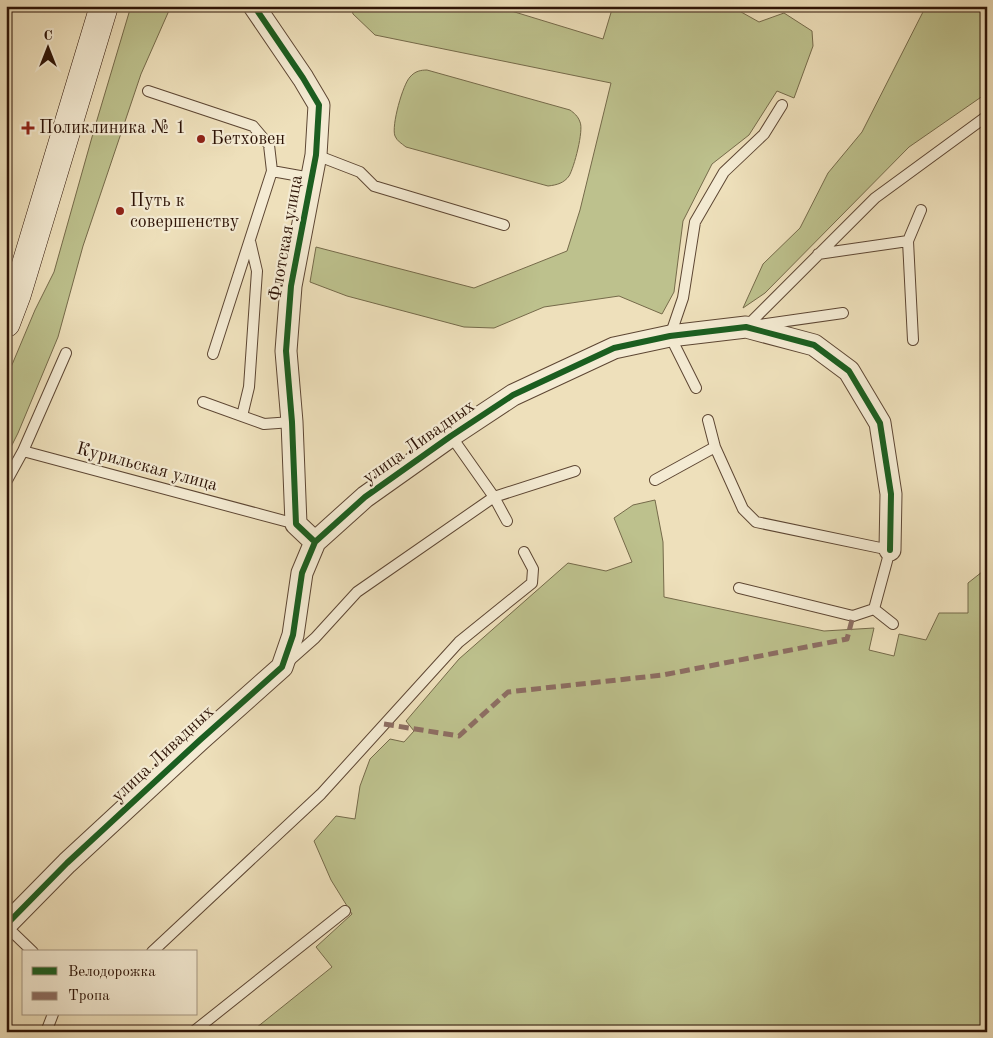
<svg xmlns="http://www.w3.org/2000/svg" width="993" height="1038" viewBox="0 0 993 1038" font-family="'Old Standard TT',serif">
	<rect width="100%" height="100%" fill="#eee0bb"/>
	<filter id="stains"><feTurbulence type="fractalNoise" baseFrequency=".004" numOctaves="4"/><feColorMatrix values="0 0 0 0 .2 0 0 0 0 .09 0 0 0 0 .02 0 0 0 .5 -.17"/></filter>
	<radialGradient id="worn" r=".72"><stop offset=".6" stop-color="#630" stop-opacity="0"/><stop offset="1" stop-color="#630" stop-opacity=".3"/></radialGradient>
	<path fill="#bdc18d" stroke="#756a4a" d="M131 6H171L141 74 83 246 58 337 18 433 6 457V379L35 310 54 272 94 130Z
		M351 6H495L603 39 613 6H734V8L759 22 784 13 812 31 813 46 794 98 777 91 749 135 712 164 683 221 674 292 662 314 619 296 544 307 494 328 464 327 347 296 310 282 316 247 474 288 567 251 580 210 611 83 375 35 353 14Z
		M926 6H987V93L909 147 765 293 743 308 763 264 800 228 828 173 862 132Z
		M427 70 570 110C574 113 578 116 580 122 584 130 574 168 569 176 564 183 557 185 548 186L406 147C401 143 397 141 395 136 391 126 403 84 410 77 415 71 421 70 427 70Z
		M655 500 663 542 664 597 824 631 874 628 869 650 894 656 899 634 926 640 939 613H968V583L987 568V1032H251L332 967 316 947 352 914 331 880 314 841 336 816 355 819 360 786 370 759 390 739 404 742 414 731 406 721 459 659 568 563 606 571 632 562 614 518 633 505Z"/>
	<g fill="none" stroke-linecap="round" stroke-linejoin="round">
		<g stroke="#5d4633" stroke-width="12">
			<path id="lane" d="M148 91 253 126 269 145 272 171 213 354
				M316 155 360 172 374 186 504 225
				M272 171 311 178
				M908 241 921 210
				M818 254 908 241 913 340
				M759 325 843 313
				M746 327 875 198 987 116
				M696 388 670 336 683 298 695 222 724 172 764 134 782 105
				M203 402 264 424 292 422
				M242 416 249 387 257 271 250 241
				M708 420 715 447
				M451 436 494 497 507 521
				M23 451 66 353
				M655 480 715 447 743 509 756 522 890 550 874 609 853 616 739 588
				M6 482 23 451 296 524
				M874 609 893 624
				M289 661 315 638 357 592 494 497 575 471
				M6 926 33 952
				M152 952 321 794 459 642 532 583 533 569 524 552
				M46 1032 53 1014
				M193 1032 345 911"/>
		</g>
		<g stroke="#5d4633" stroke-width="23">
			<path id="street" d="M254 6 303 78 319 105 316 155 291 286 286 351 292 422 296 524 315 542
				M6 925 67 863 200 740 282 667 293 635 302 573 315 542 365 497 451 436 513 395 614 348 670 336 746 327 814 345 849 371 880 423 891 494 890 550"/>
		</g>
		<g stroke="#2d1306" stroke-width="29">
			<path id="secondary" d="M6 323 17 294 104 6"/>
		</g>
		<use href="#lane" stroke="#f4ebd3" stroke-width="10"/>
		<use href="#street" stroke="#f4ebd3" stroke-width="21"/>
		<use href="#secondary" stroke="#f4ebd3" stroke-width="28"/>
		<path stroke="#8d6e63" stroke-width="5" stroke-dasharray="10 5" stroke-linecap="butt" d="M384 724 459 736 508 692 663 675 847 639 853 616"/>
		<g stroke="#f4ebd3" stroke-width="9">
			<path id="cycleway" d="M254 6 303 78 319 105 316 155 291 286 286 351 292 422 296 524 315 542
				M6 925 67 863 200 740 282 667 293 635 302 573 315 542 365 497 451 436 513 395 614 348 670 336 746 327 814 345 849 371 880 423 891 494 890 550"/>
		</g>
		<use href="#cycleway" stroke="#1b5e20" stroke-width="6"/>
	</g>
	<g fill="#8f2418" stroke="#f4ebd3" stroke-width="2">
		<path d="M25.5 120.5h5v5h5v5h-5v5h-5v-5h-5v-5h5z"/>
		<circle cx="201" cy="139" r="5"/>
		<circle cx="120" cy="211" r="5"/>
	</g>
	<g text-anchor="middle" dominant-baseline="central" stroke-width="4.5" stroke-linejoin="round" paint-order="stroke">
		<g font-size="18" fill="#2d1306" stroke="#f4ebd3" text-anchor="start">
			<text x="39" y="128">Поликлиника № 1</text>
			<text x="211" y="139">Бетховен</text>
			<text x="130" y="201">Путь к<tspan x="130" dy="21">совершенству</tspan></text>
		</g>
		<g font-size="18" fill="#2d1306" stroke="#f4ebd3">
			<text transform="translate(286 238) rotate(-80)">Флотская улица</text>
			<text transform="translate(419 442) rotate(-35)">улица Ливадных</text>
			<text transform="translate(147 467) rotate(15)">Курильская улица</text>
			<text transform="translate(163 754) rotate(-43)">улица Ливадных</text>
		</g>
	</g>
	<rect width="993" height="1038" fill="none" stroke="#eee0bb" stroke-width="25"/>
	<rect x="8" y="8" width="978" height="1023" fill="none" stroke="#2d1306" stroke-width="2.5"/>
	<rect x="12" y="12" width="968" height="1013" fill="none" stroke="#2d1306"/>
	<rect x="22" y="950" width="175" height="65" fill="#f4ebd3" stroke="#a49581"/>
	<rect x="32" y="967" width="25" height="8" fill="#1b5e20" stroke="#a49581"/>
	<text x="68" y="976" font-size="15" fill="#2d1306">Велодорожка</text>
	<rect x="32" y="992" width="25" height="8" fill="#8d6e63" stroke="#a49581"/>
	<text x="68" y="1000" font-size="15" fill="#2d1306">Тропа</text>
	<g transform="translate(48 48)" stroke="#f4ebd3" stroke-width="4" paint-order="stroke">
	<path d="M0-4L9 19L0 12L-9 19Z" fill="#2d1306"/>
	<text y="-8" font-size="14" font-weight="bold" text-anchor="middle" fill="#2d1306">С</text>
	</g>
	<rect width="100%" height="100%" filter="url(#stains)"/>
	<rect width="100%" height="100%" fill="url(#worn)"/>
</svg>
